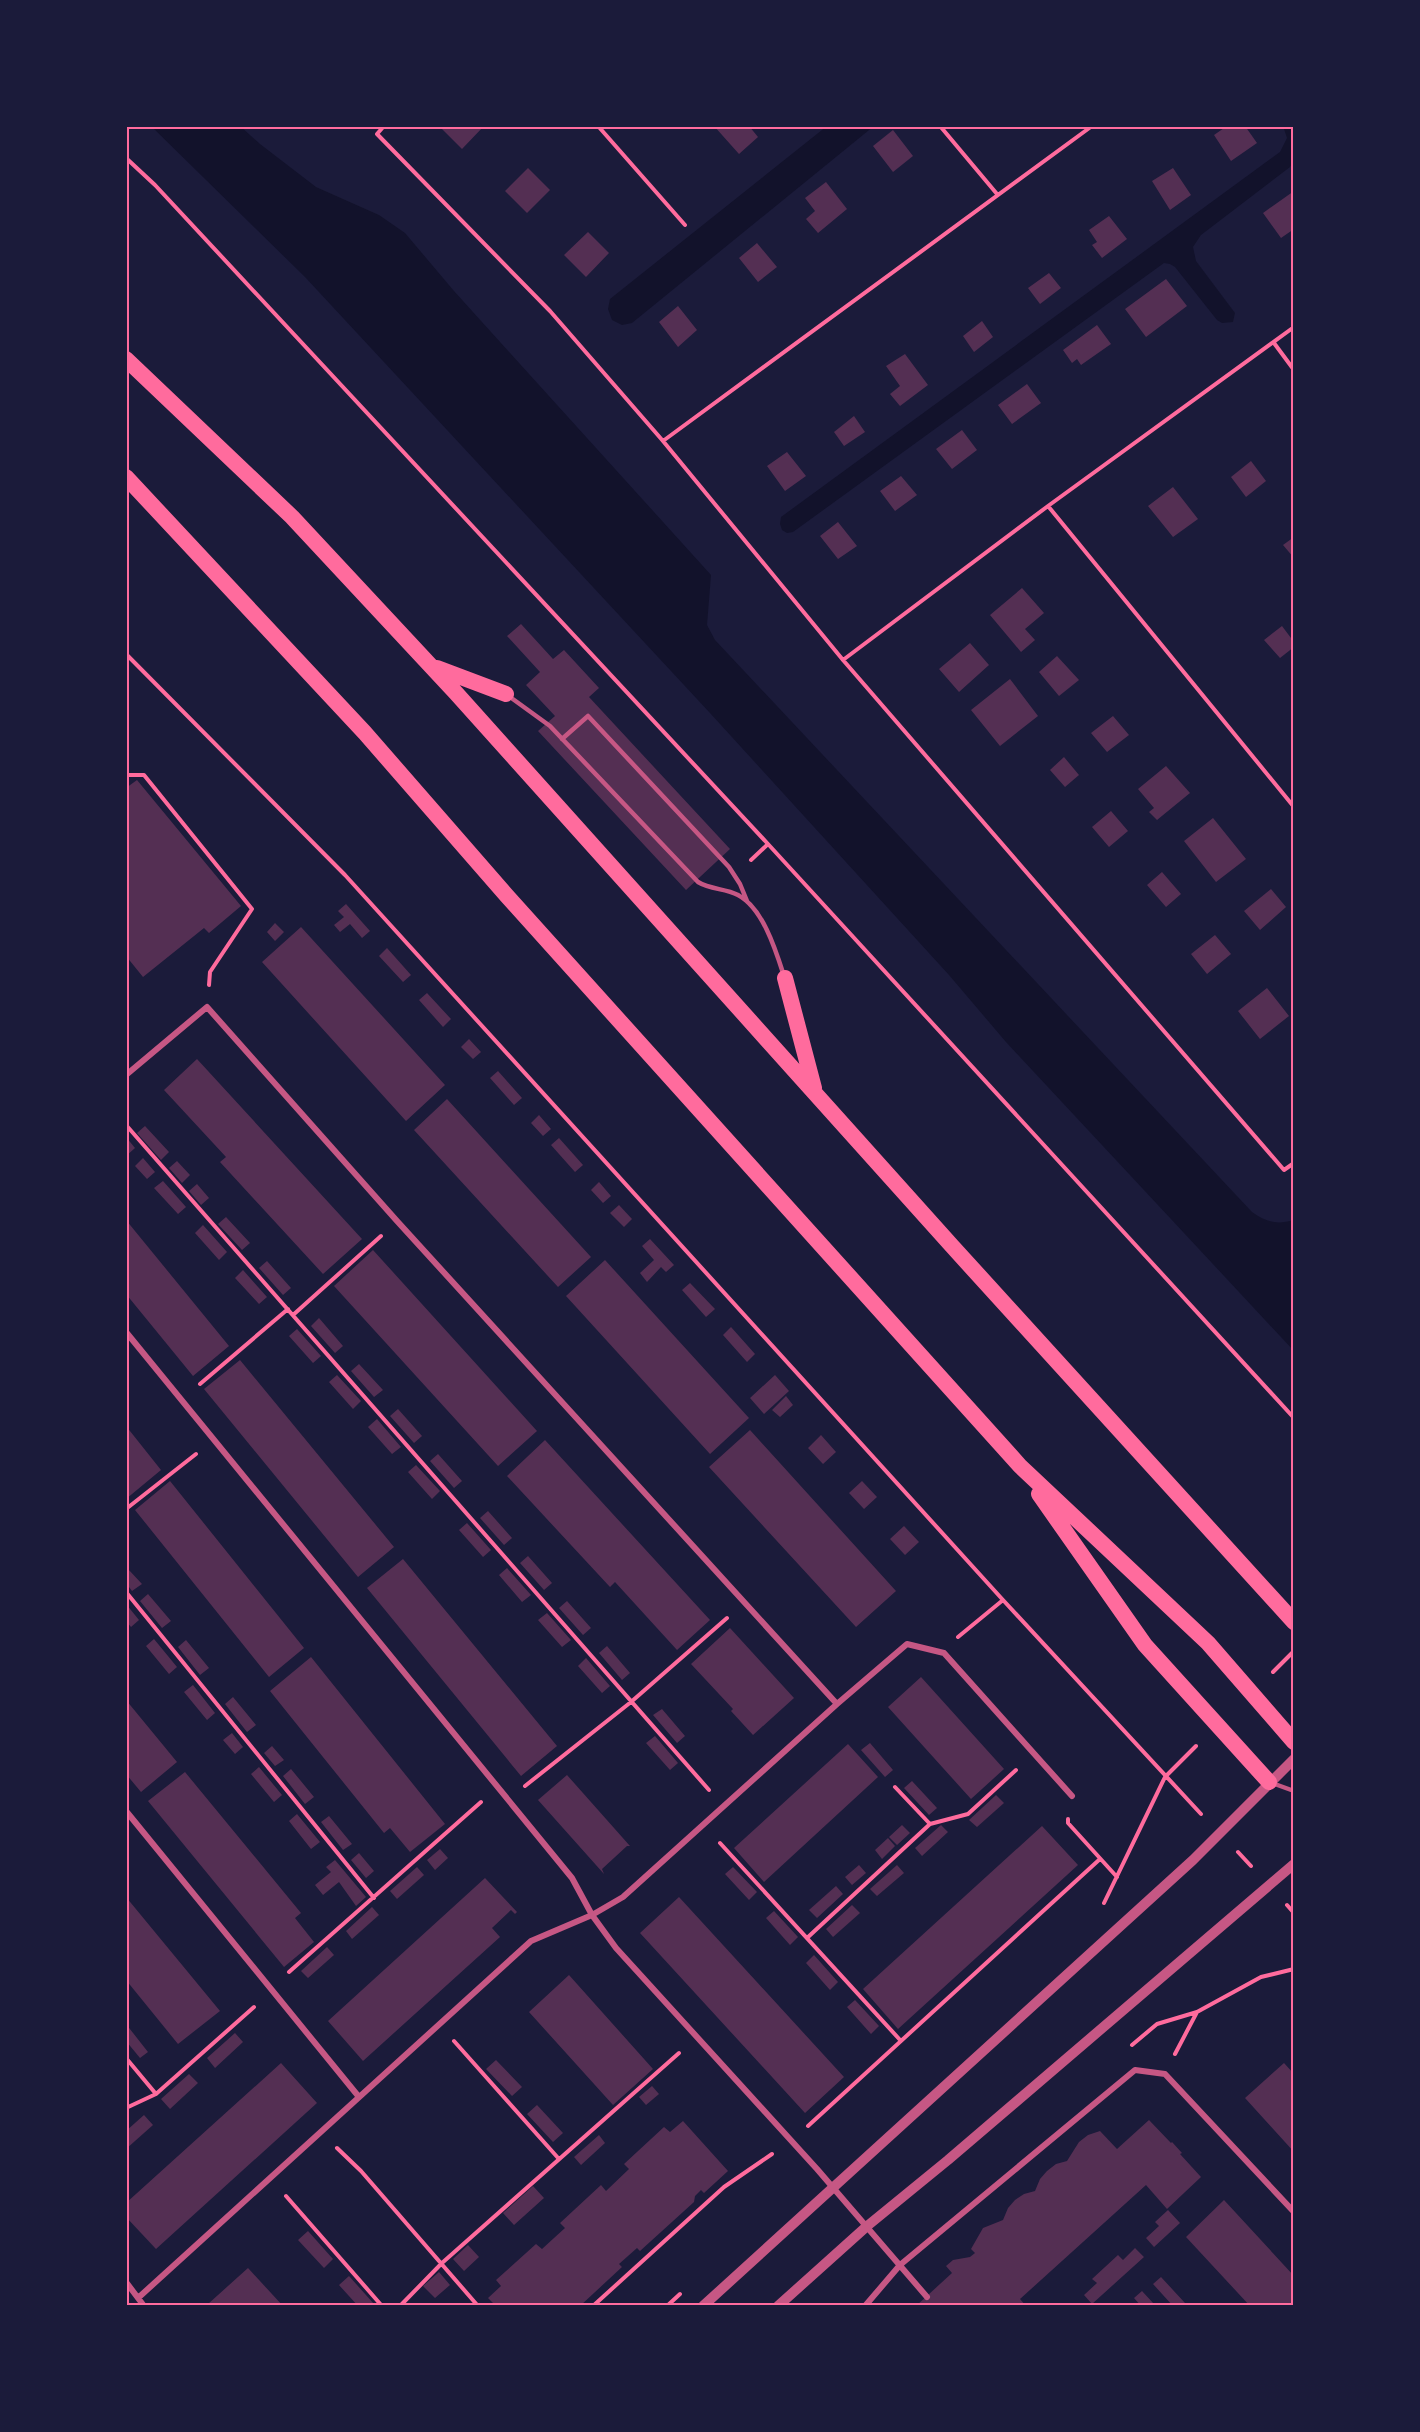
<svg xmlns="http://www.w3.org/2000/svg" width="1420" height="2432" viewBox="0 0 1420 2432" font-family="'Exo 2',sans-serif">
	<rect width="100%" height="100%" fill="#1b1b3a"/>
	<path fill="#12122b" d="M151 126H240L260 144 316 187 379 215 405 233 454 291 711 575 707 625 715 640 1252 1212C1266 1222 1276 1225 1294 1220V1351L1006 1042 949 975 710 713 305 277Z
		M827 126H874L632 323 622 325 612 320 608 309 610 299Z
		M1283 126H1294V160L1290 167 1201 235 1193 247 1196 261 1235 313 1233 322 1222 323 1217 320 1175 267 1170 264 1164 263 793 532 787 533 782 530 780 524 781 517 1280 152 1287 138Z"/>
	<path fill="#542f53" d="M439 126H484L462 149Z
		M714 126H749L758 137 739 154Z
		M1227 126H1245L1257 143 1231 161 1214 135Z
		M893 130 913 156 893 172 873 146Z
		M528 168 550 190 527 213 505 191Z
		M1173 168 1191 195 1170 210 1152 181Z
		M826 182 847 209 818 233 806 219 815 211 805 198Z
		M1294 191V229L1281 238 1263 213Z
		M1109 216 1127 239 1102 258 1092 245 1097 242 1089 230Z
		M588 232 609 253 586 277 564 255Z
		M757 243 777 267 758 282 739 258Z
		M1049 273 1061 288 1040 304 1028 288Z
		M1166 279 1187 306 1146 337 1125 309Z
		M678 306 697 330 678 347 659 322Z
		M982 321 993 337 974 352 963 336Z
		M1097 325 1111 344 1081 365 1077 359 1072 363 1063 350Z
		M905 354 928 385 900 406 890 394 900 386 886 366Z
		M1027 384 1041 403 1012 424 998 405Z
		M854 416 865 432 844 446 834 432Z
		M962 430 977 450 952 469 936 449Z
		M787 452 806 476 785 491 767 466Z
		M1251 461 1266 481 1246 497 1231 477Z
		M901 476 917 495 895 511 880 491Z
		M1173 487 1198 519 1173 537 1148 506Z
		M838 522 857 546 838 559 820 536Z
		M1294 537V558L1283 545Z
		M1022 588 1044 613 1025 629 1035 640 1021 652 990 615Z
		M521 624 553 659 564 650 599 688 589 697 730 849 686 890 538 731 555 716 526 685 540 672 507 636Z
		M1282 626 1294 642V647L1280 658 1264 640Z
		M970 643 989 665 959 692 939 669Z
		M1057 656 1079 680 1059 696 1039 672Z
		M1010 679 1038 716 1000 746 971 710Z
		M1113 716 1129 735 1107 752 1091 733Z
		M1064 757 1079 775 1065 787 1050 770Z
		M1166 766 1190 793 1157 820 1149 812 1154 808 1138 789Z
		M137 780 241 906 209 933 204 928 143 977 126 956V788Z
		M1111 811 1128 831 1109 847 1092 827Z
		M1213 818 1246 859 1216 882 1184 841Z
		M1162 872 1181 894 1166 907 1147 885Z
		M1271 889 1286 907 1260 930 1244 911Z
		M346 904 370 931 362 938 350 924 340 932 334 925 344 917 338 911Z
		M275 923 284 932 275 941 267 932Z
		M301 927 445 1085 406 1121 262 962Z
		M1215 935 1231 954 1207 974 1191 954Z
		M387 948 411 975 403 982 379 956Z
		M1267 988 1289 1016 1260 1039 1238 1011Z
		M427 993 451 1019 443 1027 419 1000Z
		M469 1039 481 1052 473 1059 461 1047Z
		M197 1059 362 1239 323 1274 220 1162 226 1157 164 1090Z
		M498 1071 522 1098 514 1105 490 1078Z
		M447 1099 591 1257 558 1287 414 1130Z
		M539 1115 551 1129 543 1136 531 1123Z
		M145 1126 169 1152 161 1160 137 1133Z
		M126 1137 135 1148 126 1156Z
		M559 1138 583 1165 575 1172 551 1145Z
		M143 1158 155 1172 147 1179 135 1166Z
		M177 1161 190 1175 182 1183 169 1168Z
		M163 1181 186 1207 178 1214 154 1188Z
		M599 1182 611 1196 603 1203 591 1190Z
		M197 1184 209 1198 201 1205 189 1191Z
		M619 1205 632 1219 624 1227 610 1213Z
		M226 1217 250 1243 242 1250 218 1224Z
		M126 1220 229 1346 193 1376 126 1294Z
		M203 1225 227 1252 219 1260 195 1233Z
		M650 1239 674 1265 666 1272 661 1267 647 1282 640 1273 654 1260 642 1246Z
		M373 1250 537 1431 498 1466 334 1286Z
		M605 1260 749 1418 710 1454 566 1296Z
		M267 1261 291 1288 283 1295 259 1268Z
		M243 1270 267 1297 259 1304 235 1278Z
		M690 1283 715 1309 706 1317 682 1290Z
		M319 1318 343 1346 335 1353 311 1326Z
		M731 1327 755 1354 747 1362 723 1335Z
		M297 1329 321 1356 313 1363 289 1336Z
		M240 1360 394 1547 358 1577 204 1389Z
		M359 1364 383 1390 374 1397 351 1371Z
		M337 1375 361 1401 353 1409 329 1382Z
		M775 1375 789 1391 764 1414 750 1398Z
		M786 1396 793 1405 780 1417 772 1410Z
		M398 1409 422 1436 414 1443 390 1416Z
		M377 1419 401 1447 392 1454 368 1427Z
		M126 1426 161 1470 126 1499Z
		M750 1430 896 1591 856 1627 709 1467Z
		M821 1435 836 1452 823 1464 808 1448Z
		M545 1440 710 1620 677 1650 615 1582 610 1587 507 1476Z
		M438 1454 462 1481 454 1488 430 1461Z
		M416 1465 440 1491 432 1499 408 1472Z
		M170 1481 304 1648 269 1677 135 1510Z
		M862 1481 877 1497 864 1509 849 1493Z
		M488 1511 512 1538 504 1545 480 1518Z
		M467 1523 491 1550 483 1557 459 1530Z
		M904 1526 919 1542 905 1555 890 1539Z
		M528 1556 552 1583 544 1590 520 1563Z
		M403 1559 557 1746 521 1776 367 1588Z
		M507 1568 531 1595 522 1602 499 1575Z
		M128 1569 142 1584 132 1591 126 1583V1570Z
		M148 1594 171 1621 162 1628 140 1601Z
		M567 1601 591 1628 583 1635 559 1608Z
		M126 1604 139 1620 131 1627 126 1621Z
		M547 1613 571 1640 562 1647 538 1620Z
		M730 1628 794 1698 753 1735 731 1711 733 1709 691 1664Z
		M154 1639 177 1667 169 1674 146 1646Z
		M186 1640 209 1668 200 1675 178 1647Z
		M607 1646 630 1673 622 1680 599 1653Z
		M311 1657 445 1824 410 1852 390 1828 384 1833 270 1691Z
		M586 1658 610 1686 602 1693 578 1666Z
		M921 1677 1004 1769 971 1799 888 1707Z
		M193 1685 215 1713 207 1720 184 1692Z
		M233 1697 256 1725 247 1732 225 1704Z
		M126 1700 177 1762 141 1792 126 1774Z
		M662 1709 685 1736 677 1743 653 1715Z
		M232 1733 243 1747 235 1754 223 1740Z
		M655 1736 678 1763 670 1770 646 1743Z
		M870 1743 893 1770 885 1777 861 1750Z
		M848 1744 878 1777 764 1882 734 1848Z
		M272 1746 284 1760 275 1766 264 1753Z
		M259 1767 282 1795 274 1802 251 1774Z
		M291 1769 314 1797 305 1804 283 1776Z
		M185 1772 301 1913 295 1918 314 1942 284 1967 148 1801Z
		M567 1775 630 1846H627L602 1869 604 1874 538 1800Z
		M912 1781 937 1808 929 1815 904 1788Z
		M996 1795 1004 1803 977 1827 969 1820Z
		M297 1814 320 1842 311 1849 289 1821Z
		M329 1816 352 1844 343 1850 321 1822Z
		M902 1825 910 1833 897 1845 889 1837Z
		M941 1825 948 1832 922 1856 915 1848Z
		M1042 1826 1078 1865 898 2029 863 1989Z
		M888 1838 895 1846 882 1859 875 1850Z
		M440 1849 448 1858 435 1870 427 1860Z
		M359 1853 374 1871 366 1878 351 1860Z
		M335 1860 366 1897 356 1906 339 1882 323 1895 315 1885 331 1872 326 1867Z
		M859 1865 866 1873 852 1885 845 1877Z
		M897 1865 904 1873 877 1896 870 1889Z
		M417 1867 424 1875 397 1899 390 1891Z
		M733 1867 757 1892 749 1900 725 1874Z
		M485 1878 517 1912 515 1914 511 1910 492 1928 500 1937 363 2061 328 2021Z
		M836 1886 843 1894 817 1918 809 1910Z
		M126 1897 220 2011 178 2044 126 1980Z
		M679 1897 844 2077 805 2113 640 1933Z
		M852 1905 860 1913 833 1937 826 1929Z
		M372 1907 379 1915 352 1939 346 1931Z
		M774 1911 798 1937 790 1945 766 1918Z
		M327 1947 334 1955 308 1978 301 1971Z
		M814 1955 838 1982 830 1990 806 1963Z
		M569 1975 653 2069 613 2105 529 2012Z
		M855 2000 879 2026 871 2034 847 2007Z
		M126 2024 148 2052 140 2058 126 2041Z
		M235 2033 243 2042 215 2068 207 2058Z
		M496 2060 522 2087 512 2096 486 2069Z
		M281 2063 317 2103 156 2249 126 2217V2203Z
		M1284 2063 1294 2074V2152L1245 2098Z
		M189 2074 198 2083 170 2109 161 2099Z
		M652 2086 659 2094 646 2105 639 2097Z
		M537 2105 563 2133 553 2142 527 2114Z
		M144 2115 153 2125 126 2149V2131Z
		M1149 2120 1171 2143 1172 2142 1182 2153 1180 2154 1201 2177 1167 2209 1146 2185 1020 2299 1026 2306H916L952 2273 946 2266 953 2260 970 2257 975 2253 971 2249 983 2228 1003 2220 1008 2208 1015 2200 1024 2194 1035 2191 1040 2179 1047 2171 1056 2164 1067 2161 1079 2142 1088 2135 1100 2131 1117 2149Z
		M683 2121 728 2171 704 2193 701 2190 695 2196 694 2202 640 2251 637 2248 619 2264 622 2267 580 2306H493L494 2304 488 2298 501 2286 496 2280 536 2244 542 2249 554 2238 565 2228 560 2223 601 2185 606 2191 629 2169 624 2164 664 2127 670 2132Z
		M599 2135 605 2143 581 2165 574 2157Z
		M533 2186 544 2198 514 2225 503 2213Z
		M1224 2200 1294 2276V2306H1250L1186 2237Z
		M1168 2210 1180 2223 1154 2247 1146 2238 1159 2226 1155 2222Z
		M308 2231 333 2259 324 2268 298 2240Z
		M468 2245 479 2257 464 2271 453 2259Z
		M1135 2248 1144 2257 1092 2304 1084 2295 1097 2283 1092 2279 1118 2255 1123 2260Z
		M248 2268 283 2306H210L208 2304Z
		M439 2272 450 2285 435 2298 423 2286Z
		M349 2276 374 2304 372 2306H358L339 2285Z
		M1161 2277 1185 2303 1182 2306H1173L1153 2284Z
		M1142 2291 1154 2304 1156 2306H1141L1134 2298Z"/>
	<g fill="none" stroke-linecap="round" stroke-linejoin="round">
		<path stroke="#ff6b9d" stroke-width="4" d="M384 126 377 134 550 311 663 441 843 660 1284 1170 1294 1163
			M598 126 685 225
			M940 126 997 194
			M126 158 155 185 768 844 1294 1418
			M1274 343 1294 370
			M663 441 1092 126
			M1048 506 1294 807
			M126 654 345 875 1003 1600 1201 1814
			M843 660 1048 506 1294 327
			M126 775H144L252 909 210 972 209 985
			M751 860 768 844
			M126 1125 709 1790
			M293 1315 381 1236
			M200 1384 288 1309
			M126 1509 196 1454
			M126 1592 374 1898
			M958 1637 1003 1600
			M1273 1672 1293 1652
			M525 1786 631 1702 727 1618
			M895 1787 930 1824
			M1068 1819V1823L1117 1877
			M720 1843 901 2041
			M1238 1852 1251 1866
			M1104 1903 1165 1777 1196 1746
			M1287 1905 1294 1913
			M807 1938 930 1824 968 1814 1016 1770
			M289 1972 481 1802
			M454 2041 559 2159
			M1132 2045 1157 2024 1197 2012
			M1175 2054 1197 2012 1261 1977 1294 1969
			M126 2058 156 2094
			M126 2108 156 2094 254 2007
			M808 2126 1100 1859
			M337 2148 361 2171 478 2306
			M286 2196 382 2306
			M400 2306 442 2263 679 2053
			M593 2306 724 2187 772 2154
			M667 2306 680 2294"/>
		<path stroke="#c65784" stroke-width="4.5" d="M510 697 550 726 698 882C711 890 725 888 738 895 763 908 776 951 784 976
			M562 739 588 716 729 867 740 884 747 901
			M1272 1783 1294 1791"/>
		<path stroke="#c65784" stroke-width="6" d="M126 1075 207 1007 397 1221 837 1704 907 1644 944 1653 1072 1796
			M126 1332 572 1878 592 1915 616 1948 817 2169 927 2297
			M126 1811 359 2097
			M126 2282 144 2306
			M138 2298 531 1941 592 1915 623 1897 837 1704
			M865 2306 900 2265 1135 2070 1165 2074 1294 2212"/>
		<path stroke="#c65784" stroke-width="10" d="M703 2306 1193 1860 1294 1759
			M778 2306 866 2227 948 2160 1294 1864"/>
		<path stroke="#ff6b9d" stroke-width="16" d="M126 359 292 517 456 693 952 1246 1294 1622
			M126 477 365 733 507 896 1020 1466 1208 1643 1294 1742
			M437 668 506 694
			M785 978 814 1088
			M1039 1494 1145 1645 1269 1782"/>
	</g>
	<rect width="1420" height="2432" fill="none" stroke="#1b1b3a" stroke-width="255"/>
	<rect x="128" y="128" width="1164" height="2176" fill="none" stroke="#ff6b9d" stroke-width="2"/>
</svg>
